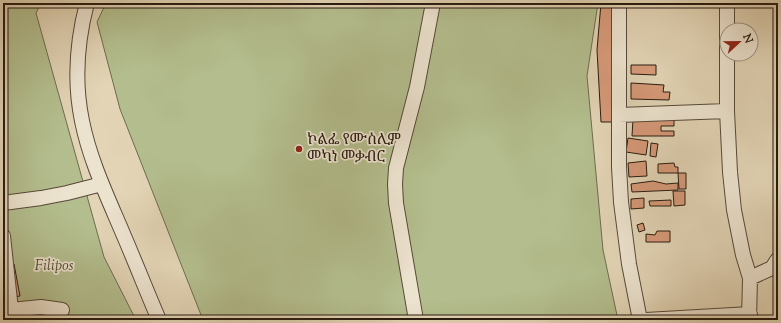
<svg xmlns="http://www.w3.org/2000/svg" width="781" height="323" viewBox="0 0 781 323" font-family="'Sorts Mill Goudy','Noto Serif Ethiopic',serif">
	<rect width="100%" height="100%" fill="#e2d4b5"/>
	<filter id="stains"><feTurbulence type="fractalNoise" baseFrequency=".005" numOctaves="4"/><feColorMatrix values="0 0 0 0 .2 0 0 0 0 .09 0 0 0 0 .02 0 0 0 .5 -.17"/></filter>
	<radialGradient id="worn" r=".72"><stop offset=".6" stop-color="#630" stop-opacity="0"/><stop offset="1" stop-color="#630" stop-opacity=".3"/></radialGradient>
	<path fill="#b3bd8d" stroke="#6d6c4e" d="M3 3H41L36 13 104 257 136 320H3Z
		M106 3H598L587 76 603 250 618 320H203L120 109 97 22Z"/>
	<path fill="#d79a79" stroke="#271b10" d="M601 3H613L612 71H616L612 122H601L597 50Z
		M631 65H656V75L631 74Z
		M631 83 664 85 663 92H670L669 100 631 99Z
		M633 119 674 120V126H661V131H674V136H632Z
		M628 138 648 141 646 155 626 152Z
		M651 143 658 144 656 157 650 156Z
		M646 161 647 176 629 177 628 163Z
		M674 163 675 167H678V173H658V164Z
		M678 173H686V189H679Z
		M653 181 666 184 678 183V190L632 192 631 184Z
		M673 191H685V205L674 206Z
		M644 198V208L631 209V199Z
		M671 200V206H650L649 201Z
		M643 223 645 230 639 232 637 225Z
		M657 231H670V242H646V234L655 235Z
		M14 264 20 296 3 299V266Z"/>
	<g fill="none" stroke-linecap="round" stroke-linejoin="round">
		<g stroke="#564939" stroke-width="16">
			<path id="minor" d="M87 3C77 41 74 82 82 121 90 161 108 198 124 236 136 264 147 292 159 320
				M619 3V167L621 202 629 264 640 320
				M727 3V111L730 172 734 210 743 255 750 278 749 320
				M619 115 727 111
				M3 203 41 198 67 193 102 184
				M3 236 11 310
				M750 278 772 268 778 259
				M3 312 11 310 41 307 62 310
				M416 320 396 203 395 184 396 168 417 87 433 3
				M646 320 750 314"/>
		</g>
		<use href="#minor" stroke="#ece3cf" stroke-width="14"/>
	</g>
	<circle fill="#8f2418" stroke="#ece3cf" stroke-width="1.5" cx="299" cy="149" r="4"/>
	<g text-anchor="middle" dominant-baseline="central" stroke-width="3.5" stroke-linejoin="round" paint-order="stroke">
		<g font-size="15" fill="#271b10" stroke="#ece3cf" text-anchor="start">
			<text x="307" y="140">ኮልፌ የሙስሊም<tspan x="307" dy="17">መካነ መቃብር</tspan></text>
		</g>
		<g font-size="15" font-style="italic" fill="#514c36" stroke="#ece3cf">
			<text x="54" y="266">Filipos</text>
		</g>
	</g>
	<rect width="781" height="323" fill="none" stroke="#e2d4b5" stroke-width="16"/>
	<rect x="4" y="4" width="773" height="315" fill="none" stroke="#271b10" stroke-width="2"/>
	<rect x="8" y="8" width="765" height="307" fill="none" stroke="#271b10"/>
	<g transform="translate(739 42) rotate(68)"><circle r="19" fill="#ece3cf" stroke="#9d9383"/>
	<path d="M0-3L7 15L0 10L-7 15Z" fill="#8f2418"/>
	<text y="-6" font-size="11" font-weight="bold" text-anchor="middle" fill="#271b10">N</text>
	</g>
	<rect width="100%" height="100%" filter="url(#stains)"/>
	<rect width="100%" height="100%" fill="url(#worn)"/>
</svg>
